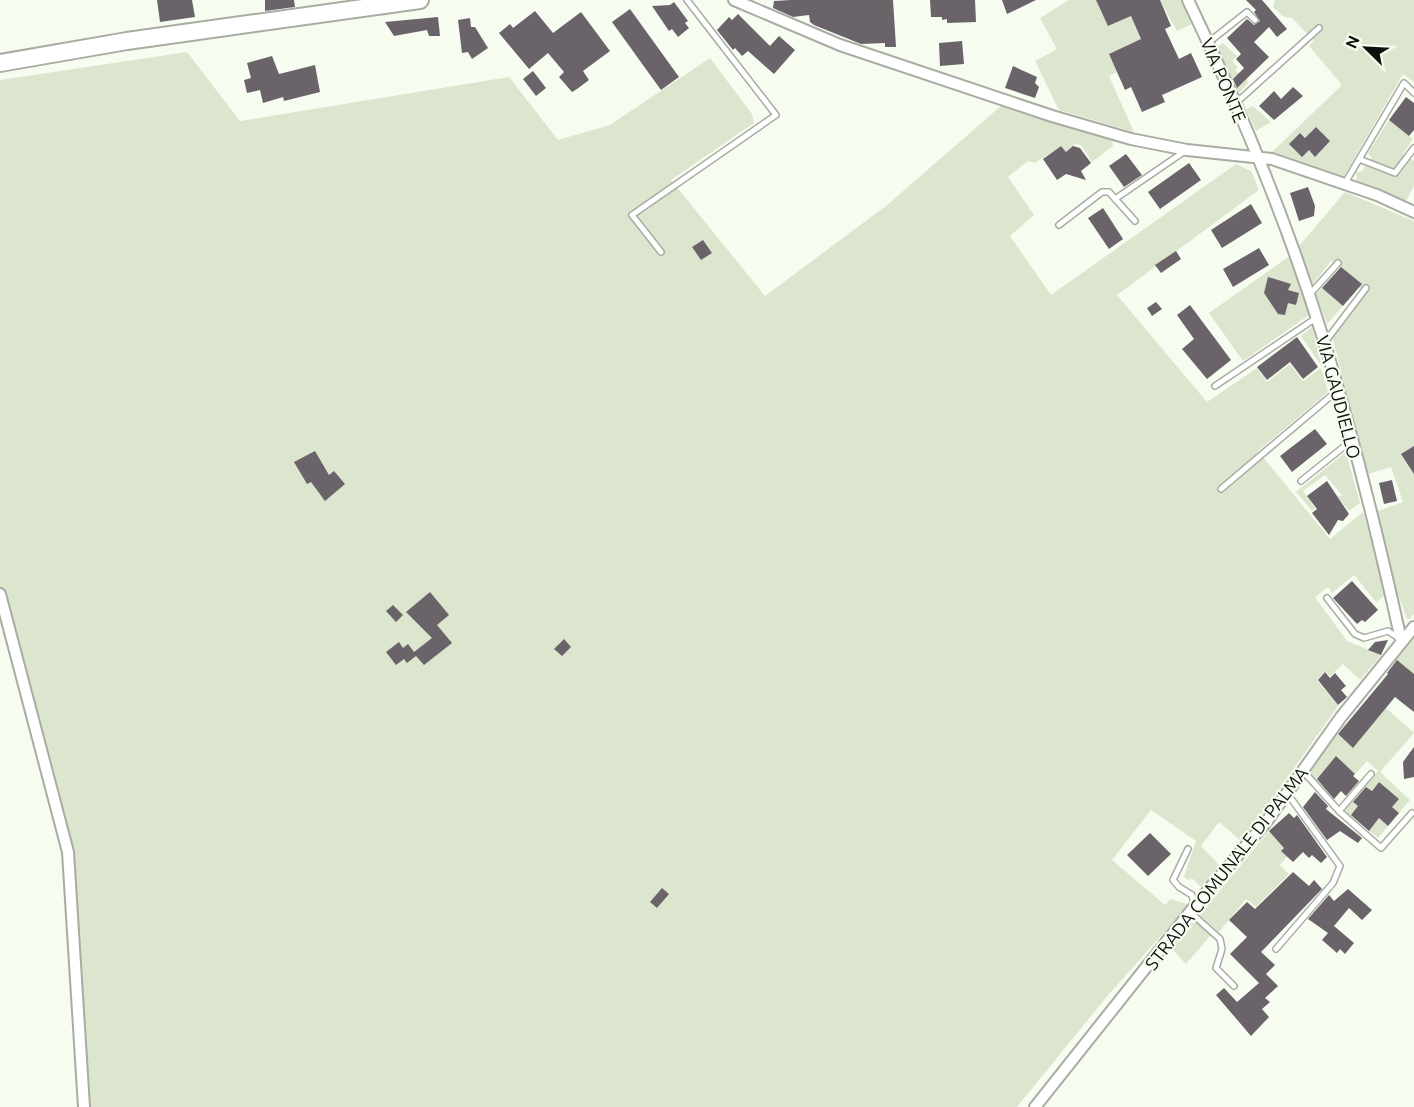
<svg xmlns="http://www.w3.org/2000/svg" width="1414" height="1107" viewBox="0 0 1414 1107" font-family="Ubuntu,sans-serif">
	<rect width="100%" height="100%" fill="#f7fcf1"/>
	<path fill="#dce6ce" d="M1069 0H1096L1109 26 1131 16 1141 39 1109 54 1117 72 1109 76 1134 132 1059 110 1035 61 1057 49 1040 18Z
		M1160 0H1181L1192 24 1177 31Z
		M1275 0H1414V82L1403 74 1343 178 1272 152 1342 85 1309 46 1314 41 1292 18 1284 17 1273 7Z
		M1223 43 1237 56 1232 61 1238 67 1235 70 1249 82 1239 93 1217 47Z
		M187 52 240 121 509 77 558 140 610 125 710 58 752 114 754 123 671 180 765 296 886 206 1002 105 1112 139 1113 146 1092 162 1081 145 1075 144 1066 152 1061 146 1035 163 1028 161 1008 177 1034 215 1010 236 1051 295 1236 164 1251 171 1259 190 1117 295 1207 402 1257 368 1267 382 1290 364 1303 381 1321 368 1328 392 1258 451 1330 539 1363 512 1386 595 1376 602 1354 575 1332 593 1328 587 1315 597 1347 641 1381 655 1360 680 1343 664 1330 676 1325 671 1317 680 1338 706 1242 842 1219 822 1201 846 1222 868 1203 889 1193 879 1187 880 1184 876 1196 841 1151 810 1112 860 1165 905 1171 899 1187 904 1185 909 1109 994 1017 1107H88L70 853 51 770 0 588V80Z
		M1253 106 1271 122 1256 131 1246 109Z
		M1389 120 1413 139 1403 154 1414 161V186L1406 201 1355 182 1357 176 1354 172H1361L1372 158 1368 153Z
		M1345 192 1414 221V614L1410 619H1407L1383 554 1375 512 1403 502 1391 467 1368 474 1332 336 1366 293 1359 287 1361 283 1331 261 1313 284 1299 246Z
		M1291 255 1312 313 1243 361 1209 313Z
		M1322 288 1343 306 1327 324 1316 294Z
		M1312 327 1322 367 1301 336Z
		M1346 452 1360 503 1349 511 1338 497 1342 495 1325 475 1303 491 1315 508 1312 511 1296 492Z
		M1414 638V675L1394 660Z
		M1386 708 1414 733 1380 772 1410 800 1399 813 1392 807 1379 782 1355 810 1373 825 1379 818 1388 826 1378 838 1344 811 1378 771 1367 761 1355 774 1336 757 1317 779 1337 795 1334 800 1306 777 1337 734 1353 748Z
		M1269 831 1284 847 1282 851 1287 856 1280 865 1289 874 1256 907 1246 899 1219 932 1200 915Z
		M1191 923H1199L1211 935 1186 964 1171 948Z"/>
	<path fill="#6b636a" d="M157 0H192L195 17 160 22Z
		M265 0H294L295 7 265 11Z
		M893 0 896 47H885V43L861 44 814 25 810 22 809 15 793 17 773 8 774 1 790 0Z
		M930 0H975L976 22 947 23V19L942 20V17H931Z
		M1002 0H1036L1007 14Z
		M1096 0H1160L1171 26 1165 29 1179 59 1191 53 1202 77 1162 95 1165 102 1142 112 1131 87 1125 90 1109 54 1141 39 1131 16 1108 26Z
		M1246 0H1262L1287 29 1277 37 1269 27 1254 42 1269 57 1237 88 1233 79 1244 68 1236 59 1241 54 1227 38 1247 19 1254 25 1260 21 1254 12 1256 10Z
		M674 2 688 21 685 23 689 28 678 37 672 29 669 31 652 6 670 5Z
		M630 9 679 77 661 90 612 22Z
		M535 11 553 33 581 12 610 51 583 71 589 80 577 89 572 92 559 77 564 72 548 53 529 69 499 33 510 24 513 28Z
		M738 14 770 46 779 36 795 50 774 74 748 51 742 56 735 48 733 50 717 30 729 17 732 20Z
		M438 17 440 36H429L427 30 394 36 385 22Z
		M470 18 471 27H475L488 48 472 59 468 52 462 53 458 20Z
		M962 41 964 64 940 66 939 43Z
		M272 56 279 74 315 65 320 92 284 101 283 97 263 103 260 90 247 93 244 80 251 78 247 63Z
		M1013 66 1037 77 1035 83 1039 87 1035 98 1005 88Z
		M533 71 546 88 536 96 523 79Z
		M1293 87 1303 96 1274 120 1259 106 1274 91 1281 99Z
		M1406 97 1414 103V130L1409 136 1389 120Z
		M1316 127 1330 141 1315 157 1309 150 1302 157 1289 144 1300 133 1305 138Z
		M1061 146 1066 152 1073 146 1080 148 1091 163 1081 171 1086 180 1066 174 1057 180 1043 159Z
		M1126 154 1142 175 1124 187 1109 166Z
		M1189 163 1201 180 1160 209 1148 192Z
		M1308 187 1315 206 1314 216 1299 221 1290 193Z
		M1251 204 1262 223 1222 248 1211 230Z
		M1103 208 1123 239 1109 249 1088 218Z
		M703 240 712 253 701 260 692 247Z
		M1259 248 1269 265 1233 287 1223 269Z
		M1176 251 1181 259 1161 273 1155 265Z
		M1341 267 1362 284 1343 306 1322 288Z
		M1268 277 1291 284 1288 290 1299 293 1296 305 1288 303 1285 315 1278 314 1264 293Z
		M1156 302 1162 309 1152 316 1147 308Z
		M1190 305 1231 360 1207 379 1182 349 1194 339 1177 315Z
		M1297 337 1318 367 1303 379 1290 362 1267 380 1257 367Z
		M1315 429 1327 444 1292 472 1280 456Z
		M1414 446V474L1401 454Z
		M315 451 329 475 334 471 345 484 325 501 311 482 307 484 294 462Z
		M1392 480 1397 501 1384 504 1379 483Z
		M1327 481 1349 514 1343 521 1338 520 1329 535 1312 513 1317 509 1307 496Z
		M1352 581 1378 610 1365 622 1362 620 1357 624 1333 598Z
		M430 592 449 615 437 625 452 643 424 665 416 656 407 663 404 659 396 665 386 652 399 642 403 648 408 644 414 652 432 638 406 612Z
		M393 605 403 615 396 622 386 611Z
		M564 639 571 647 562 656 554 649Z
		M1388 640 1381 655 1368 650 1375 642Z
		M1397 660 1414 674V712L1395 697 1353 748 1338 734 1388 674 1387 673Z
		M1325 672 1330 678 1335 673 1346 686 1341 690 1347 697 1338 705 1318 680Z
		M1414 747V777L1404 779 1403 762Z
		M1336 756 1355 774 1353 776 1359 781 1346 796 1341 791 1334 799 1317 779Z
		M1379 782 1399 799 1392 807 1399 813 1388 826 1379 818 1369 831 1351 815 1358 806 1353 802 1366 787 1372 791Z
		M1315 792 1328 806 1326 809 1362 838 1358 843 1340 831 1327 840 1303 807Z
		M1289 813 1294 818 1297 815 1327 857 1321 863 1312 855 1309 858 1303 852 1293 862 1281 851 1284 848 1269 831Z
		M1150 833 1171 854 1148 876 1127 855Z
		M1293 872 1309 886 1314 880 1322 889 1261 952 1275 965 1266 974 1278 986 1265 998 1270 1002 1262 1009 1269 1017 1251 1036 1216 995 1224 988 1237 1002 1259 983 1230 954 1247 937 1229 920 1247 902 1255 909Z
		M662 888 669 894 657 908 650 902Z
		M1348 889 1372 910 1362 920 1349 908 1334 926 1354 943 1345 954 1340 949 1337 953 1322 940 1328 933 1308 919 1329 895 1334 901Z"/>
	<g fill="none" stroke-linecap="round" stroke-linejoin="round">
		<g stroke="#a8aca2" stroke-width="8">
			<path id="lane" d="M1209 42 1247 12 1255 20
				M1236 103 1319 28
				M1359 159 1395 173 1414 148
				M1345 183 1404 83 1414 93
				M1115 199 1185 151
				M1059 225 1102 192H1109L1135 221
				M661 252 632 215 776 115 687 0
				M1310 294 1338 263
				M1325 342 1366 288
				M1215 386 1316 318
				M1301 481 1351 441
				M1221 489 1338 390
				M1327 598 1355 634 1364 638 1388 631 1400 639
				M1303 771 1339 811 1381 848 1412 813
				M1339 811 1371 774
				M1188 849 1173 880 1179 887 1192 895 1194 905
				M1190 912 1220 939 1222 949 1216 968 1234 986
				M1276 949 1333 883 1340 866 1287 793"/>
		</g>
		<g stroke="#a8aca2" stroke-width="14">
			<path id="street" d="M734 0 840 45 1052 116 1131 139 1187 150 1272 159 1377 195 1414 212
				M1188 0C1241 110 1288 224 1324 341 1354 439 1379 540 1401 640
				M0 594 68 852 84 1107
				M1035 1107 1194 907 1267 821 1341 717 1414 627"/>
		</g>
		<g stroke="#a8aca2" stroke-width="20">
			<path id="secondary" d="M0 63 127 41 420 0"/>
		</g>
		<use href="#lane" stroke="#fff" stroke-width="5"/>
		<use href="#street" stroke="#fff" stroke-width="10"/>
		<use href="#secondary" stroke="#fff" stroke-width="16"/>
	</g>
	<g text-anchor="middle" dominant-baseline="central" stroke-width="4.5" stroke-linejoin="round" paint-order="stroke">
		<g font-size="18" fill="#0e0f0c" stroke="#f7fcf1">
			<text transform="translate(1224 80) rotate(67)">VIA PONTE</text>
			<text transform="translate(1339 397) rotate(75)">VIA GAUDIELLO</text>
			<text transform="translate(1226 868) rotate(-52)">STRADA COMUNALE DI PALMA</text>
		</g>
	</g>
	<g transform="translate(1366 48) rotate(294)" stroke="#f7fcf1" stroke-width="4.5" paint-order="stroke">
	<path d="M0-4.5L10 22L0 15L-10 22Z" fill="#0e0f0c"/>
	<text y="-9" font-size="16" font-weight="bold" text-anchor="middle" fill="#0e0f0c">N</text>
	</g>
</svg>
